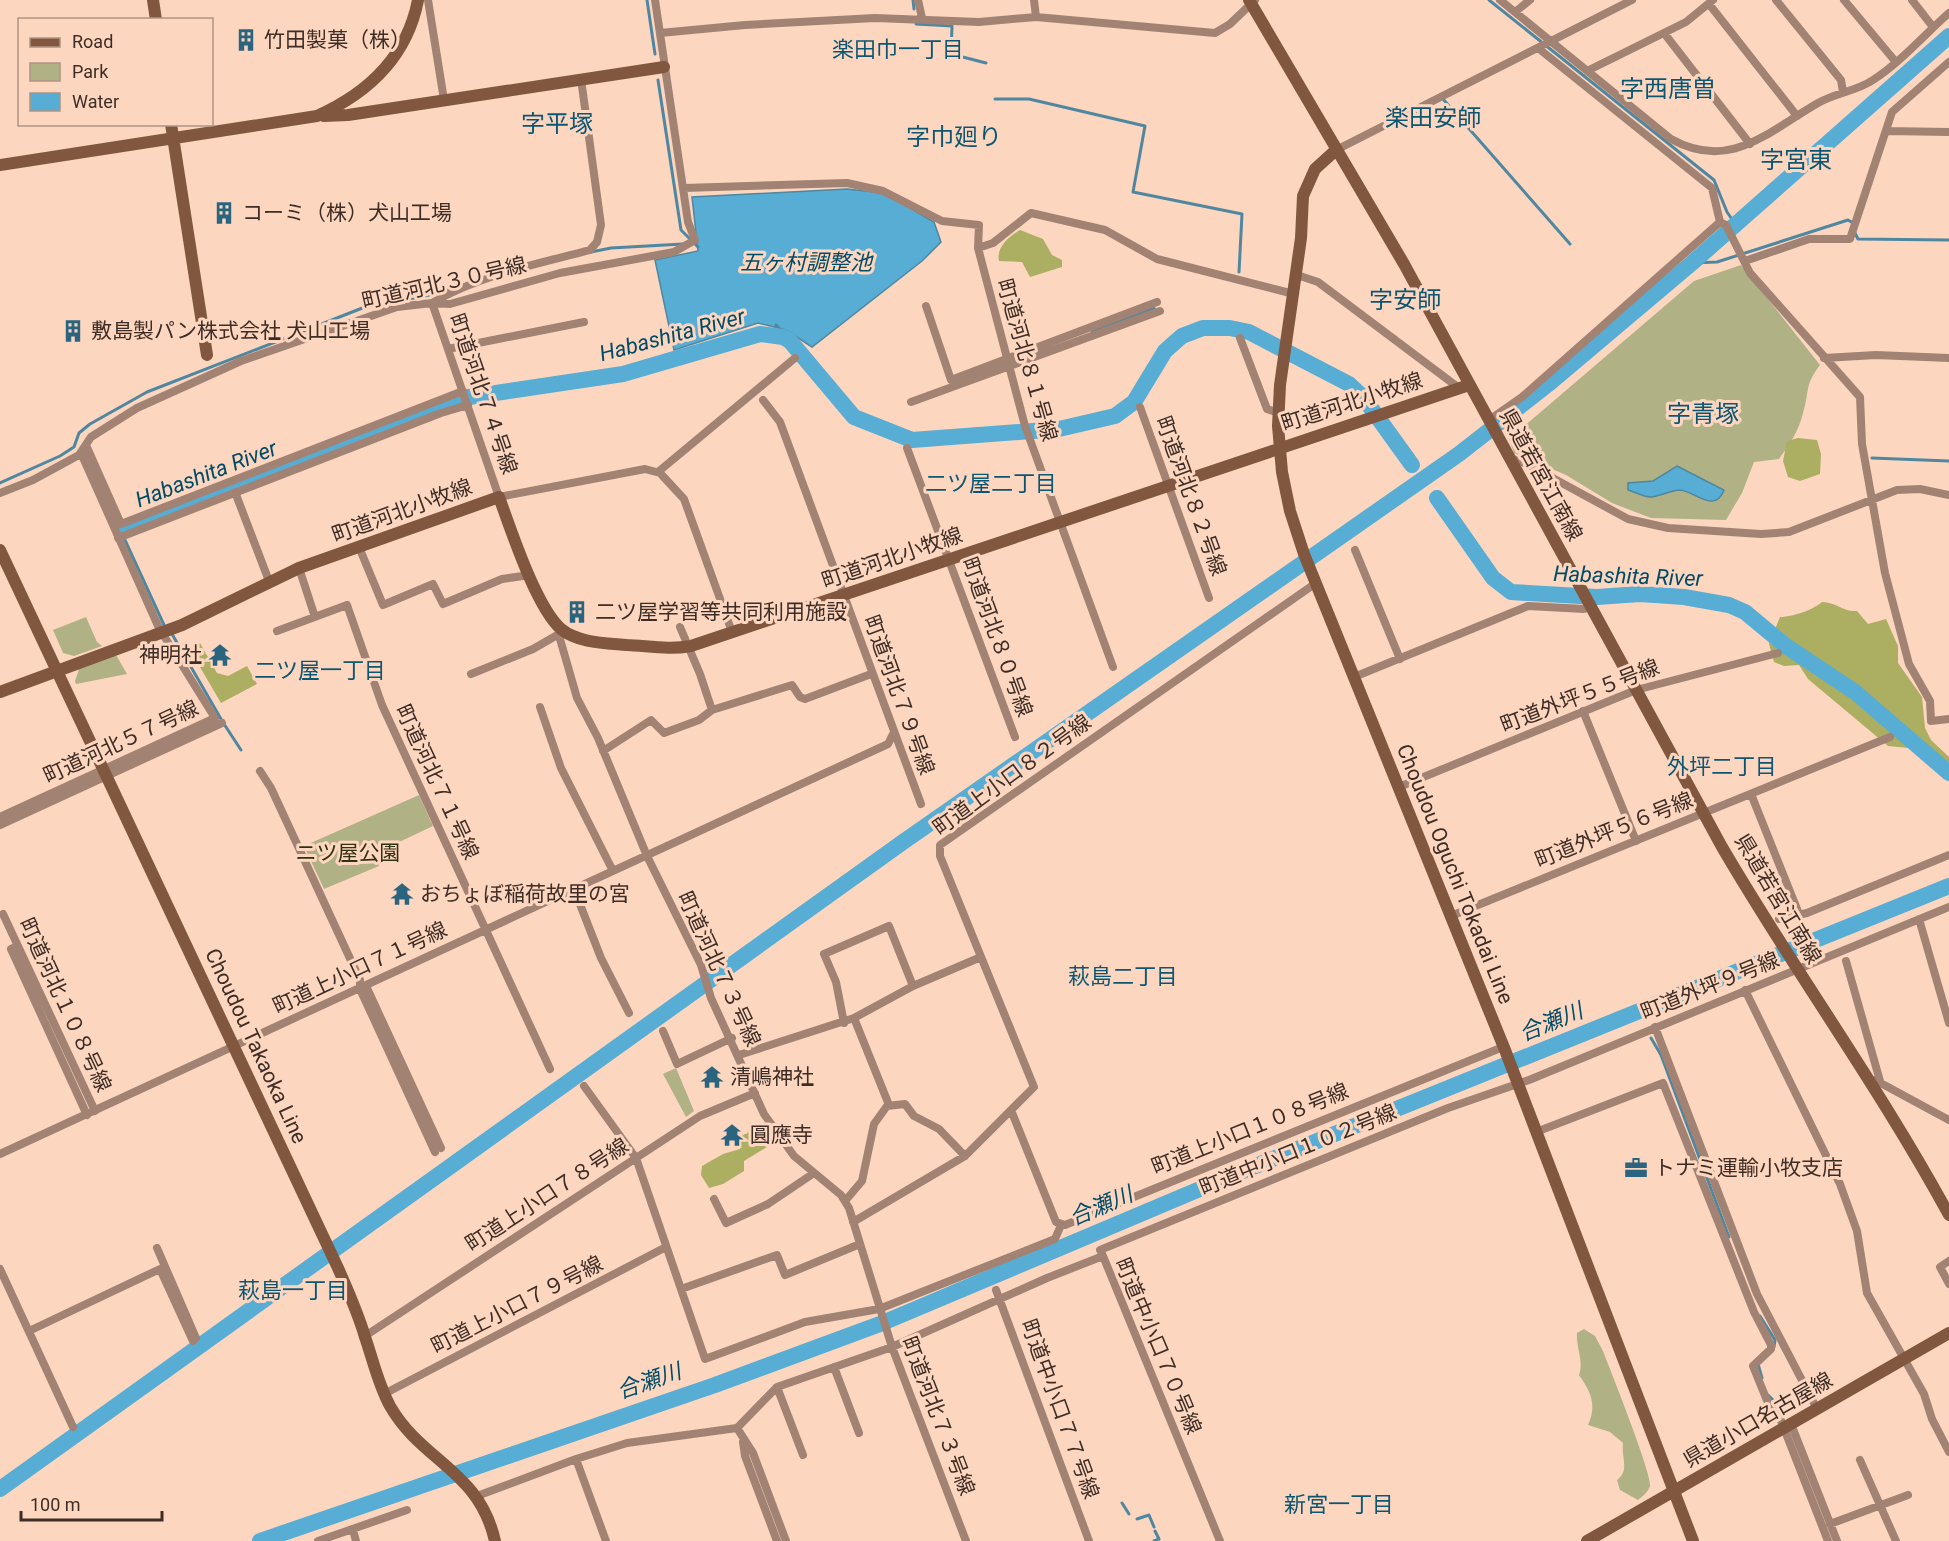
<svg xmlns="http://www.w3.org/2000/svg" width="1949" height="1541" viewBox="0 0 1949 1541" font-family="Roboto,'Noto Sans JP',sans-serif">
	<rect width="100%" height="100%" fill="#fdd6c0"/>
	<path fill="#b0b286" d="M1741 265 1820 365C1804 386 1810 390 1803 413 1799 431 1789 445 1779 459L1754 462 1742 493 1726 520 1651 518 1612 503 1566 475 1514 453 1509 439 1694 281Z
		M86 617 97 642 102 646 74 656 63 653 53 630Z
		M115 653 127 674 76 684 75 681 80 666Z
		M419 795 433 826 374 854 379 866 324 889 304 846Z
		M676 1068 694 1111 686 1117 663 1074Z
		M1584 1329 1595 1336 1603 1351C1610 1369 1652 1474 1650 1486 1648 1492 1643 1496 1638 1500L1620 1490 1617 1480C1630 1470 1621 1458 1623 1443L1610 1432 1588 1425C1597 1405 1591 1392 1579 1375 1584 1361 1576 1349 1577 1333Z"/>
	<path fill="#acae61" d="M1020 230 1043 239 1052 255 1062 260V267L1030 277 1022 262 999 261C996 247 1009 236 1020 230Z
		M1798 438 1817 440 1821 454 1820 474 1800 481 1788 477 1783 461 1787 441Z
		M1822 602C1836 602 1843 612 1857 611L1868 624 1886 619 1898 646V663L1922 697 1925 728 1931 740 1949 757V781L1909 748 1888 746 1808 679 1799 665 1784 666 1774 662 1769 644 1780 617C1792 617 1813 610 1822 602Z
		M200 643 217 673 228 676 247 666 257 684 221 703 190 650Z
		M760 1125 770 1138V1145L744 1161V1171L723 1184 709 1188 701 1175 702 1166 723 1154 740 1149V1137Z"/>
	<path fill="#57add4" stroke="#4f87a0" stroke-width="1.5" d="M847 189 884 193 934 222 941 242 922 261 812 347 786 330 758 323 674 350 655 260 698 251 692 197Z
		M1677 466 1724 490C1715 515 1694 490 1679 490 1669 491 1660 496 1651 497 1643 497 1635 492 1628 490V483L1653 481Z"/>
	<g fill="none" stroke-linecap="round" stroke-linejoin="round">
		<path stroke="#4f87a0" stroke-width="3" d="M647 0 655 54
			M913 0 914 9
			M1489 0 1714 180 1727 212 1736 225
			M916 24 952 26 951 54 986 63
			M658 80 681 230 698 247
			M995 99H1029L1145 126 1133 192 1242 214 1239 272
			M1443 99 1570 244
			M1855 233 1858 239 1949 240
			M591 252 611 248 683 244
			M1692 263 1717 262 1848 220 1853 223
			M776 325 790 341
			M1092 331 1154 308
			M1872 458 1949 461
			M0 483 60 456 74 447 79 433 90 424 147 392 365 307 435 294 462 284
			M124 538 164 625
			M172 634 221 719
			M224 724 241 750
			M1651 1038 1661 1055 1729 1237
			M1760 1316 1775 1340 1774 1347
			M1758 1364 1762 1378
			M1768 1395 1778 1405
			M1122 1503 1129 1514
			M1137 1519 1149 1515 1154 1527
			M1154 1541 1159 1539 1155 1531"/>
		<path stroke="#57add4" stroke-width="16" d="M1437 498 1493 578 1511 592 1597 597 1640 594 1684 597 1729 605 1745 612 1786 646 1855 692 1949 773
			M121 530 469 397 623 374 760 334 783 337 790 341 854 417 912 440 1059 429 1115 416 1134 402 1165 351 1182 336 1203 328H1230L1249 332 1349 384 1363 397 1412 465
			M0 1489 903 842 1459 454 1551 382 1692 263 1949 36
			M260 1541 715 1385 880 1324 1233 1175 1949 886"/>
		<path stroke="#a28373" stroke-width="8" d="M428 0 444 100
			M918 0 922 18
			M1034 0 1036 17
			M1500 0 1671 139C1730 172 1769 131 1818 103 1835 93 1857 91 1873 80 1901 62 1924 35 1949 13
			M1776 0 1841 80 1843 92
			M1844 0 1895 61
			M1912 0 1933 27
			M1709 4 1797 116
			M1515 12 1530 0
			M660 33 745 25 875 18 979 22 1036 17 1215 33 1230 24 1255 0
			M1664 33 1750 144
			M1538 48 1712 188 1720 222 1726 225 1750 273 1860 397 1862 444 1885 573 1909 664 1930 701 1931 721 1949 719
			M1587 71 1686 22 1713 0
			M581 79 601 225 597 242 590 250C537 264 480 275 432 303L499 497 645 469 660 473 684 499 732 632
			M1887 131 1949 132
			M1336 150 1632 0
			M684 188 847 183 883 191 942 221 979 225 978 248 1025 426 1113 667
			M978 248 993 243 1031 213 1105 230 1157 259 1294 294
			M1745 261 1809 239H1850L1892 112 1949 62
			M1297 275 1318 282 1459 388
			M926 306 951 380 1157 302
			M1240 338 1267 409 1279 413
			M448 349 584 322
			M1824 358 1876 355 1949 358
			M763 400 780 422 921 804
			M911 402 1160 311
			M1140 407 1209 598
			M1489 420 1522 397 1720 222
			M86 445 121 524 463 391
			M907 448 1015 737
			M1510 458 1527 464 1628 519 1668 528 1761 534 1789 532 1897 490 1920 489 1949 495
			M658 472 795 358
			M235 492 269 581
			M0 493 33 480 79 455 91 437 137 408 241 361 397 307 432 303 450 304 560 273 674 252 695 240 688 222 655 0
			M118 538 441 413 468 405
			M359 547 383 605 433 584 443 604 502 579 530 575
			M1355 550 1400 659
			M299 568 315 617
			M680 627 700 674 712 710
			M561 628 560 639 577 698 598 738 647 856 701 965 711 998 764 1114 794 1156 841 1195 849 1208 892 1347 966 1541
			M277 631 347 605 382 705 550 1069
			M471 674 533 649 559 634
			M1354 677 1528 606 1584 609 1591 607
			M540 707 561 768 613 871
			M1583 711 1636 841
			M603 751 651 720 664 733 699 720 712 710 792 685 800 697 805 699 871 674
			M260 771 271 788 360 980V989L435 1152
			M1399 787 1636 690 1778 653
			M1751 794 1799 914
			M0 817 215 718 159 628 81 453
			M0 825 222 723
			M574 889 601 958 629 1013
			M3 914 95 1111
			M1451 916 1890 737
			M1779 919 1807 913 1949 855
			M1919 919 1949 1023
			M18 946 11 949 87 1115
			M1846 961 1880 1081
			M366 986 441 1148
			M1745 990 1840 1184 1857 1231 1867 1293 1924 1394 1932 1419 1949 1452
			M854 1018 889 1105
			M844 1023 836 982 824 954 889 926 913 986
			M1655 1027 1757 1294 1817 1409
			M663 1031 677 1064 732 1038
			M739 1055 854 1018 913 986 981 957
			M1875 1080 1949 1120
			M584 1086 636 1158 705 1359 805 1322 879 1309 1055 1239 1061 1225
			M1011 1110 1056 1222 1065 1225 1503 1047
			M1536 1132 1663 1083 1754 1312 1771 1345V1349L1753 1366 1768 1403 1776 1408 1828 1541
			M0 1154 888 744 893 734
			M714 1199 726 1223 768 1204 814 1173
			M845 1201 862 1181 874 1124 887 1106 905 1104 914 1116 939 1129 965 1156
			M853 1222 965 1156 1034 1087 940 856V845L1316 583
			M157 1248 196 1338
			M1103 1256 1100 1250 1448 1108 1529 1080 1949 907
			M1949 1261 1940 1267 1949 1284
			M0 1269 73 1427
			M681 1289 777 1255 785 1275 860 1244
			M996 1290 1089 1541
			M29 1331 160 1269 193 1341
			M365 1336 700 1116 755 1093
			M834 1367 859 1433
			M777 1387 803 1455
			M384 1394 666 1247
			M1791 1424 1837 1541
			M737 1428 753 1453 786 1541
			M743 1442 745 1456 777 1541
			M576 1459 606 1541
			M1860 1460 1896 1541
			M477 1496 576 1459 627 1443 737 1428 777 1387 892 1347 1047 1278 1103 1256 1220 1541
			M1830 1524 1908 1495
			M353 1530 356 1541
			M318 1541 407 1510"/>
		<path stroke="#82573f" stroke-width="12" d="M153 0 156 20
			M1249 0 1404 264 1722 847C1795 972 1880 1088 1949 1215
			M324 116 348 115 664 67
			M171 124 207 355
			M1336 150 1315 169 1303 196 1301 238 1280 385 1278 426 1282 472 1290 511 1304 554 1505 1050 1693 1541
			M0 165 317 116C368 93 407 57 418 0
			M0 550 338 1268C348 1291 358 1313 365 1337 373 1360 378 1384 390 1406 422 1462 479 1470 495 1541
			M0 692 182 625 299 568 499 497C511 530 536 607 561 629 578 643 606 643 627 645 649 646 669 650 691 646L1469 385
			M1587 1541 1949 1333"/>
	</g>
	<defs>
		<g id="building-bare" transform="scale(1.8)"><path d="M-4-6H4V6H1V3H-1V6H-4ZM-2.5-4.3h1.7v1.8h-1.7ZM.8-4.3h1.7v1.8H.8ZM-2.5-1h1.7V.8h-1.7ZM.8-1h1.7V.8H.8Z" fill="#2b647e" stroke="#fdd6c0" stroke-width="2.5" paint-order="stroke"/></g>
		<g id="temple-bare" transform="scale(1.8)"><path d="M0-6L5-2H3V0L6.5 2.5H4V6H1.5V3h-3V6H-4V2.5H-6.5L-3 0V-2H-5Z" fill="#2b647e" stroke="#fdd6c0" stroke-width="2.5" paint-order="stroke"/></g>
		<g id="office-bare" transform="scale(1.8)"><path d="M-6-3h4V-5.5h4V-3h4V5H-6ZM-1-4.5V-3h2v-1.5ZM-6 0V1H6V0Z" fill="#2b647e" stroke="#fdd6c0" stroke-width="2.5" paint-order="stroke"/></g>
	</defs>
	<g fill-rule="evenodd">
		<use href="#building-bare" x="246" y="40"/>
		<use href="#building-bare" x="224" y="213"/>
		<use href="#building-bare" x="73" y="331"/>
		<use href="#building-bare" x="577" y="612"/>
		<use href="#temple-bare" x="220" y="655"/>
		<use href="#temple-bare" x="402" y="894"/>
		<use href="#temple-bare" x="712" y="1077"/>
		<use href="#temple-bare" x="732" y="1135"/>
		<use href="#office-bare" x="1636" y="1168"/>
	</g>
	<g text-anchor="middle" dominant-baseline="central" stroke-width="6" stroke-linejoin="round" paint-order="stroke">
		<g font-size="21" fill="#3d2d25" stroke="#fdd6c0" text-anchor="start">
			<text x="264" y="40">竹田製菓（株）</text>
			<text x="242" y="213">コーミ（株）犬山工場</text>
			<text x="91" y="331">敷島製パン株式会社 犬山工場</text>
			<text x="595" y="612">二ツ屋学習等共同利用施設</text>
			<text x="202" y="655" text-anchor="end">神明社</text>
			<text x="420" y="894">おちょぼ稲荷故里の宮</text>
			<text x="730" y="1077">清嶋神社</text>
			<text x="750" y="1135">圓應寺</text>
			<text x="1654" y="1168">トナミ運輸小牧支店</text>
		</g>
		<g font-size="21" fill="#3d2d25" stroke="#fdd6c0">
			<text transform="translate(444 283) rotate(-13)">町道河北３０号線</text>
			<text transform="translate(1027 360) rotate(74)">町道河北８１号線</text>
			<text transform="translate(483 394) rotate(71)">町道河北７４号線</text>
			<text transform="translate(1352 402) rotate(-18)">町道河北小牧線</text>
			<text transform="translate(1541 475) rotate(61)">県道若宮江南線</text>
			<text transform="translate(1191 496) rotate(70)">町道河北８２号線</text>
			<text transform="translate(402 511) rotate(-20)">町道河北小牧線</text>
			<text transform="translate(892 558) rotate(-19)">町道河北小牧線</text>
			<text transform="translate(997 637) rotate(70)">町道河北８０号線</text>
			<text transform="translate(899 695) rotate(70)">町道河北７９号線</text>
			<text transform="translate(1580 696) rotate(-21)">町道外坪５５号線</text>
			<text transform="translate(121 742) rotate(-25)">町道河北５７号線</text>
			<text transform="translate(1012 775) rotate(-36)">町道上小口８２号線</text>
			<text transform="translate(437 782) rotate(65)">町道河北７１号線</text>
			<text transform="translate(1614 830) rotate(-22)">町道外坪５６号線</text>
			<text transform="translate(1455 874) rotate(68)">Choudou Oguchi Tokadai Line</text>
			<text transform="translate(1778 899) rotate(59)">県道若宮江南線</text>
			<text transform="translate(360 968) rotate(-25)">町道上小口７１号線</text>
			<text transform="translate(719 969) rotate(65)">町道河北７３号線</text>
			<text transform="translate(1710 986) rotate(-22)">町道外坪９号線</text>
			<text transform="translate(65 1005) rotate(65)">町道河北１０８号線</text>
			<text transform="translate(256 1046) rotate(65)">Choudou Takaoka Line</text>
			<text transform="translate(1250 1129) rotate(-22)">町道上小口１０８号線</text>
			<text transform="translate(1298 1150) rotate(-22)">町道中小口１０２号線</text>
			<text transform="translate(547 1195) rotate(-33)">町道上小口７８号線</text>
			<text transform="translate(517 1305) rotate(-27)">町道上小口７９号線</text>
			<text transform="translate(1158 1346) rotate(67)">町道中小口７０号線</text>
			<text transform="translate(1060 1409) rotate(70)">町道中小口７７号線</text>
			<text transform="translate(938 1416) rotate(69)">町道河北７３号線</text>
			<text transform="translate(1758 1420) rotate(-30)">県道小口名古屋線</text>
		</g>
		<g font-size="21" fill="#30310f" stroke="#fdd6c0">
			<text x="348" y="853">ニツ屋公園</text>
		</g>
		<g font-size="22" fill="#0c5672" stroke="#fdd6c0">
			<text x="898" y="49">楽田巾一丁目</text>
			<text x="991" y="483">二ツ屋二丁目</text>
			<text x="320" y="670">二ツ屋一丁目</text>
			<text x="1722" y="766">外坪二丁目</text>
			<text x="1123" y="976">萩島二丁目</text>
			<text x="293" y="1290">萩島一丁目</text>
			<text x="1339" y="1504">新宮一丁目</text>
		</g>
		<g font-size="22" font-style="italic" fill="#004b66" stroke="#fdd6c0">
			<text x="806" y="262">五ヶ村調整池</text>
			<text transform="translate(672 335) rotate(-15)">Habashita River</text>
			<text transform="translate(206 474) rotate(-21)">Habashita River</text>
			<text transform="translate(1628 576) rotate(2)">Habashita River</text>
			<text transform="translate(1551 1022) rotate(-22)">合瀬川</text>
			<text transform="translate(1101 1206) rotate(-23)">合瀬川</text>
			<text transform="translate(649 1381) rotate(-19)">合瀬川</text>
		</g>
		<g font-size="24" fill="#0c5672" stroke="#fdd6c0">
			<text x="1668" y="89">字西唐曽</text>
			<text x="1433" y="118">楽田安師</text>
			<text x="557" y="124">字平塚</text>
			<text x="954" y="137">字巾廻り</text>
			<text x="1796" y="160">字宮東</text>
			<text x="1405" y="300">字安師</text>
			<text x="1703" y="414">字青塚</text>
		</g>
	</g>
	<rect x="18" y="18" width="195" height="108" fill="#fdd6c0" stroke="#b09282" stroke-width="1.5"/>
	<rect x="30" y="38" width="30" height="9" fill="#82573f" stroke="#b09282" stroke-width="1.5"/>
	<text x="72" y="48" font-size="18" fill="#3d2d25">Road</text>
	<rect x="30" y="63" width="30" height="18" fill="#b0b286" stroke="#b09282" stroke-width="1.5"/>
	<text x="72" y="78" font-size="18" fill="#3d2d25">Park</text>
	<rect x="30" y="93" width="30" height="18" fill="#57add4" stroke="#b09282" stroke-width="1.5"/>
	<text x="72" y="108" font-size="18" fill="#3d2d25">Water</text>
	<path d="M21 1511v9h141v-9" fill="none" stroke="#3d2d25" stroke-width="3"/>
	<text x="30" y="1511" font-size="18" fill="#3d2d25" stroke="#fdd6c0" stroke-width="4.5" paint-order="stroke">100 m</text>
</svg>
